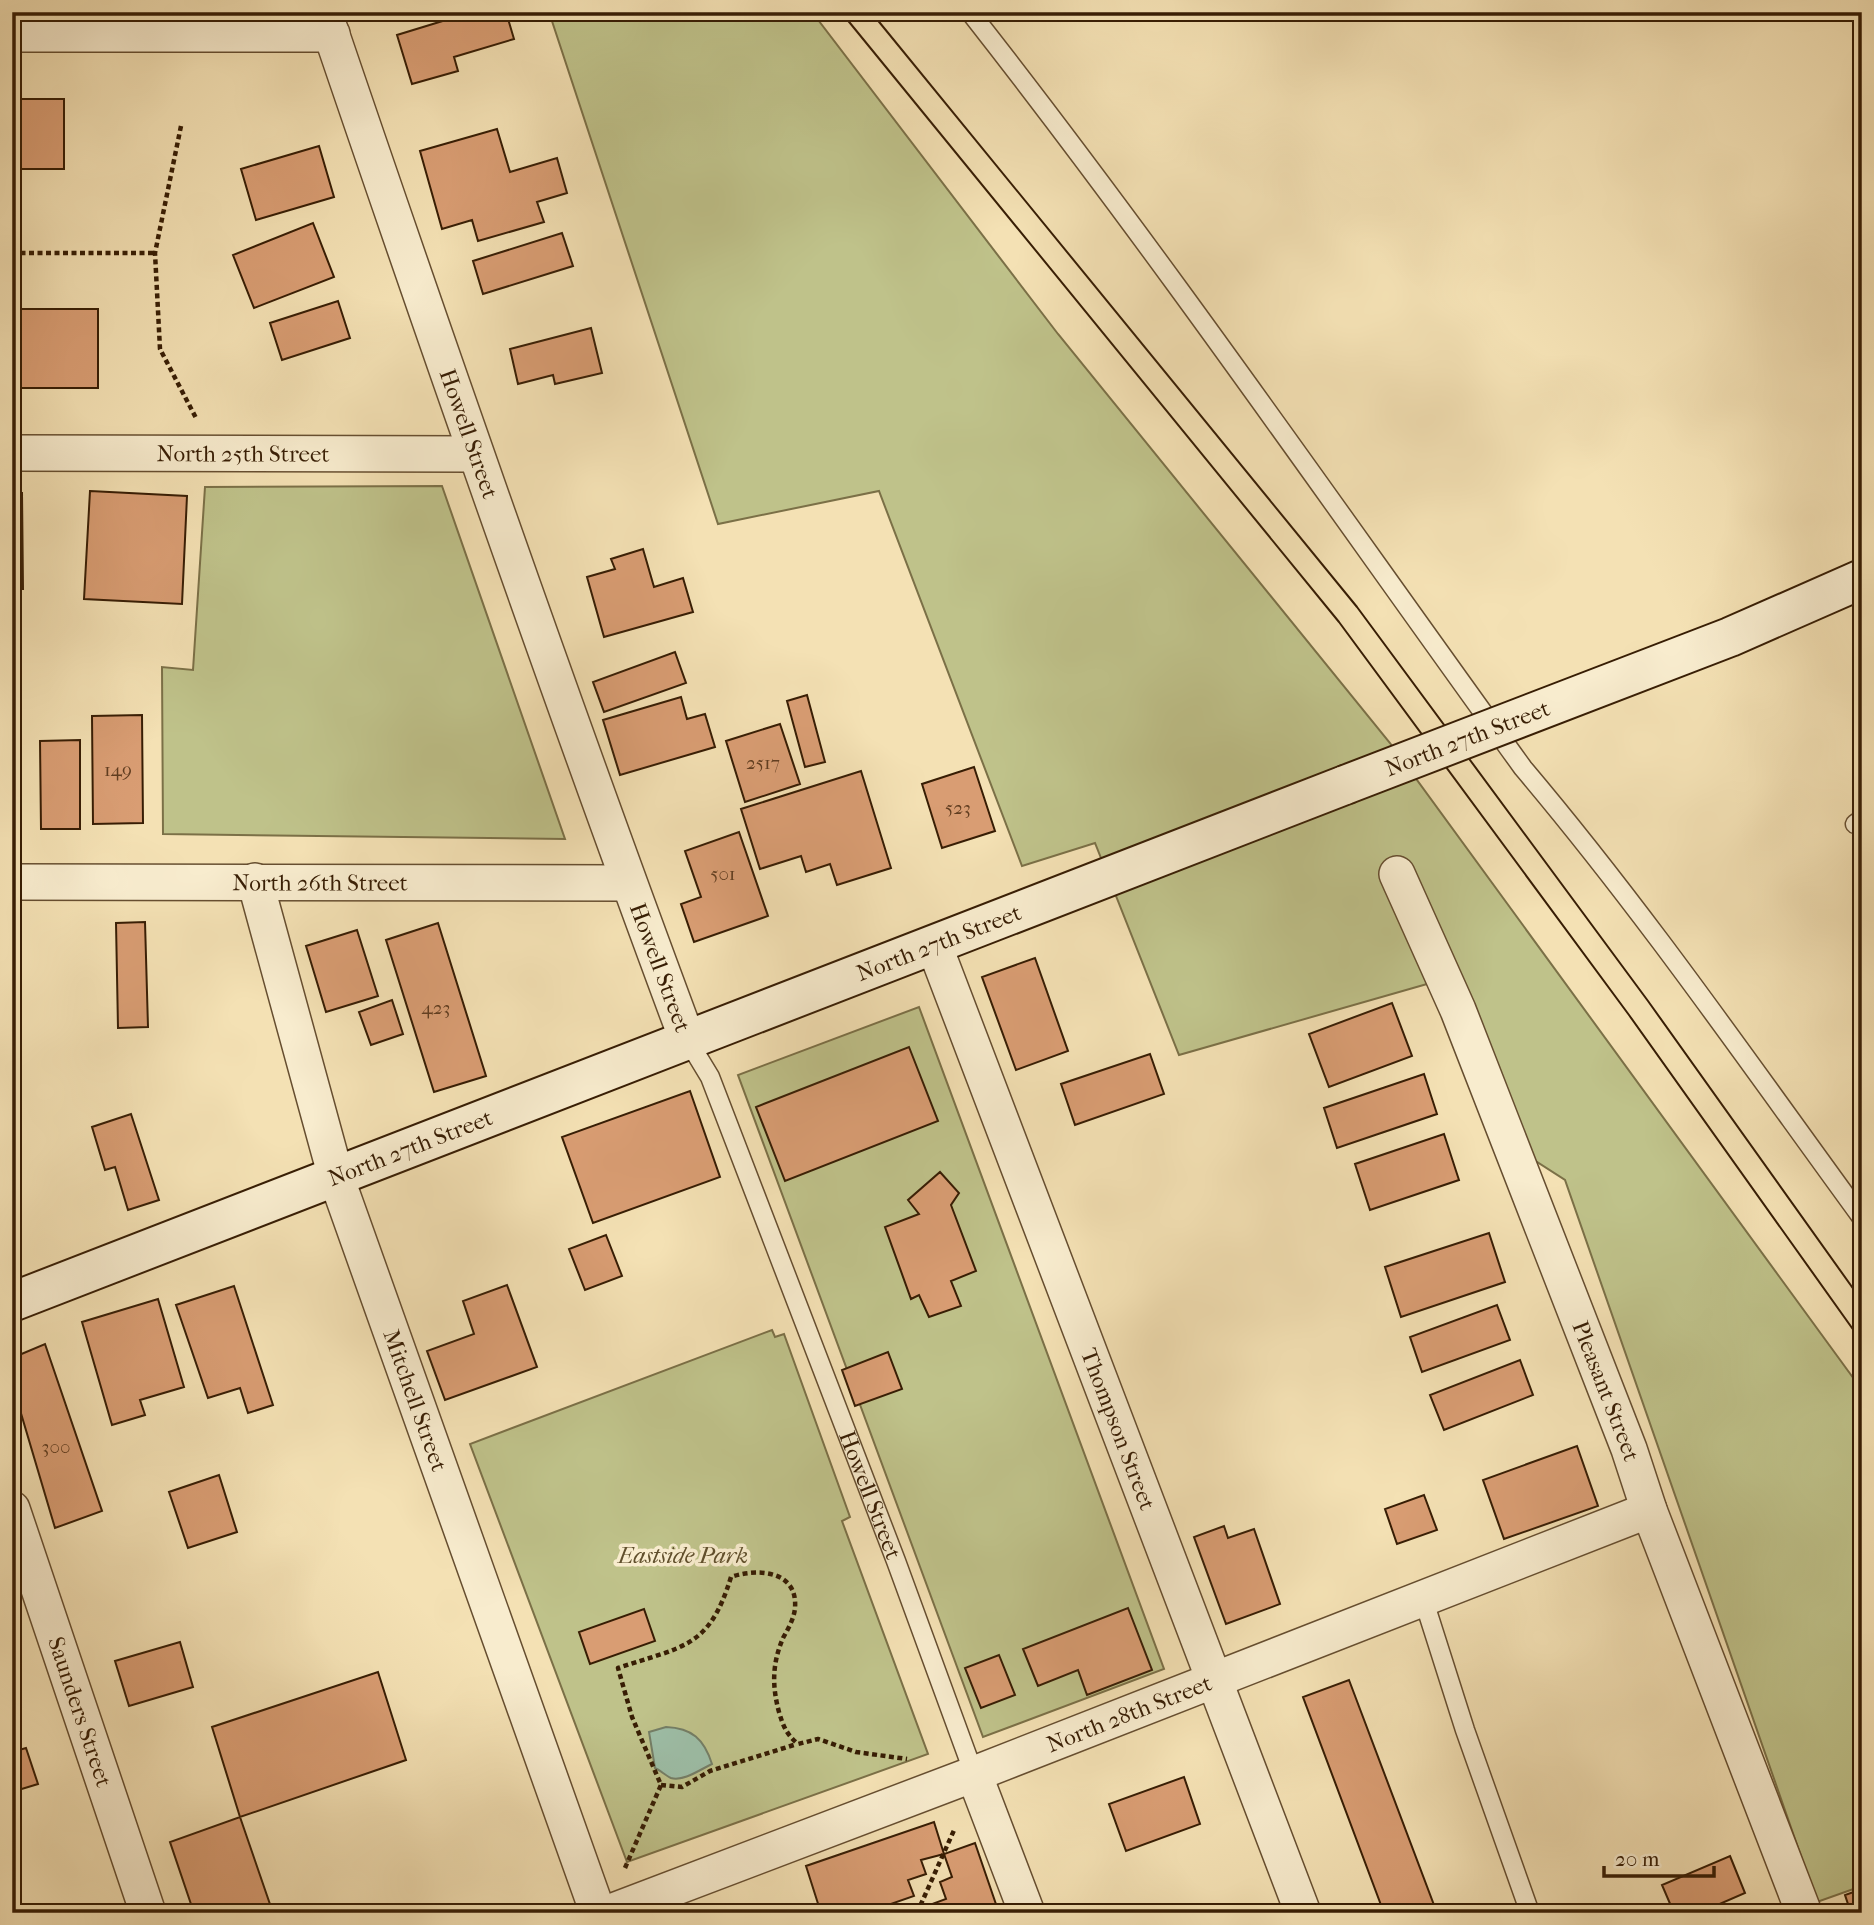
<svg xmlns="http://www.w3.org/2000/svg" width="1874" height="1925" viewBox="0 0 1874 1925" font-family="'IM FELL French Canon',serif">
	<rect width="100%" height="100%" fill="#f4e1b4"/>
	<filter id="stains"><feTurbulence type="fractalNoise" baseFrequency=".00286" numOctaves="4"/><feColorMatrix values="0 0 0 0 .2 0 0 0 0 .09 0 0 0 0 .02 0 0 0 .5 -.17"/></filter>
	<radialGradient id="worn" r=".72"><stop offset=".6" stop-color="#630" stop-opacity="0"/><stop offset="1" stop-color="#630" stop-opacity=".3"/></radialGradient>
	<path fill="#bfc28a" stroke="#7b7047" stroke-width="2" d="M549 12H812L1058 334 1390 743 1862 1390V1886L1817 1902 1565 1180 1531 1158 1455 976 1179 1055 1095 843 1022 866 879 491 718 524Z
		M442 486 565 839 163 834 162 667 193 670 205 487Z
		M919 1007 1164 1669 983 1737 738 1075Z
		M772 1330 775 1337 784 1334 850 1517 842 1521 928 1754 627 1862 470 1444Z"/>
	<path fill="#9dbea7" stroke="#747e66" stroke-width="2" d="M666 1727C692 1728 704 1739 712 1764 701 1769 683 1782 671 1778 666 1776 660 1770 655 1768L649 1732Z"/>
	<path fill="#d99d73" stroke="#371d04" stroke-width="2" d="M472 12H506L514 39 454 57 458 71 412 84 397 35Z
		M21 99H64V169H21Z
		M497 129 510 172 557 158 567 193 537 202 544 222 478 241 472 220 442 229 420 151Z
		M319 146 334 197 256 220 241 169Z
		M313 223 334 277 254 308 233 255Z
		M562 233 573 266 483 294 473 261Z
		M338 301 350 338 282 360 270 323Z
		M12 309H98V388H12Z
		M591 328 602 373 555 384 553 375 518 384 510 349Z
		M90 491 187 496 182 604 84 599Z
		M12 493H22L23 589H12Z
		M643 549 654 587 683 578 693 612 604 637 587 577 615 569 611 559Z
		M675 652 686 683 604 712 593 682Z
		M807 695 825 762 805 767 787 701Z
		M681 697 687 719 705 714 715 747 620 775 603 720Z
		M142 715 143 823 93 824 92 716Z
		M780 724 800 784 745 802 726 741Z
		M80 740V829H41L40 741Z
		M974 767 995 831 942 848 922 784Z
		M861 771 891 868 837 885 830 864 806 872 801 856 760 869 741 809Z
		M739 832 768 916 694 942 681 904 701 897 685 851Z
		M145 922 148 1027 118 1028 116 923Z
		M438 923 486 1076 434 1092 386 940Z
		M357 930 378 996 326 1012 306 946Z
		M1035 958 1068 1051 1016 1070 982 977Z
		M392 1000 403 1034 371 1045 359 1012Z
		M1392 1003 1412 1056 1329 1087 1309 1034Z
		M909 1047 938 1121 785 1181 756 1107Z
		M1150 1054 1164 1094 1075 1125 1061 1084Z
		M1424 1074 1437 1114 1337 1148 1324 1108Z
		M690 1091 720 1177 593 1223 562 1137Z
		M131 1114 159 1200 128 1210 115 1167 105 1170 92 1127Z
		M1444 1134 1459 1180 1370 1210 1355 1164Z
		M940 1172 959 1193 951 1205 976 1271 951 1281 961 1306 929 1317 919 1295 911 1299 885 1227 919 1214 908 1200Z
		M1489 1233 1505 1282 1401 1317 1385 1267Z
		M606 1235 622 1276 585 1290 569 1249Z
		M507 1285 537 1367 445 1400 427 1351 474 1334 463 1301Z
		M234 1286 273 1405 248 1413 240 1388 208 1398 176 1305Z
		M158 1299 184 1387 140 1400 145 1415 112 1425 82 1322Z
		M1497 1305 1510 1340 1422 1372 1410 1337Z
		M45 1344 102 1511 55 1528 12 1383V1358Z
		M888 1352 902 1389 855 1406 842 1370Z
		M1520 1360 1533 1395 1444 1430 1430 1395Z
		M1577 1446 1598 1506 1504 1539 1483 1480Z
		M219 1475 237 1532 188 1548 169 1492Z
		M1424 1495 1437 1530 1397 1544 1385 1509Z
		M1224 1526 1228 1538 1254 1529 1280 1604 1226 1624 1194 1537Z
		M1128 1608 1152 1670 1087 1695 1078 1670 1038 1686 1023 1649Z
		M644 1609 655 1641 590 1664 579 1632Z
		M180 1642 193 1687 129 1706 115 1661Z
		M999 1655 1015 1695 981 1708 965 1668Z
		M378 1672 406 1760 240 1817 212 1727Z
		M1349 1680 1437 1913H1384L1303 1697Z
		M26 1748 38 1784 12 1792V1752Z
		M1184 1777 1200 1824 1126 1851 1109 1804Z
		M240 1817 273 1913H194L170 1842Z
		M934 1822 944 1854 921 1860 926 1874 908 1880 914 1896 865 1913H821L806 1866Z
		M975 1843 999 1913H935L932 1904 946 1899 940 1882 952 1877 944 1854Z
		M1730 1856 1745 1893 1699 1913H1674L1662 1885Z
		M1862 1889V1913H1851L1845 1895Z"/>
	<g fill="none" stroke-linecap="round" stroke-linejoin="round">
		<g stroke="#664e30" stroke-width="21">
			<g id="lane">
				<path d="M970 12C1163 258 1340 515 1523 768 1644 911 1751 1066 1862 1218"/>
				<path d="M1855 824 1862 819"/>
				<path id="s1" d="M687 1039 710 1077 896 1561 974 1774"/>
				<path d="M1423 1598 1465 1730 1530 1913"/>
			</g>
		</g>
		<g stroke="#664e30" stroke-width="38">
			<g id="street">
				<path id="s2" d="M324 12C441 356 560 698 687 1039"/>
				<path d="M12 34H332"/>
				<path id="s3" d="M12 453 475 454"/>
				<path id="s4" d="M1397 874 1458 1010 1629 1449 1649 1510 1804 1913"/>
				<path id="s5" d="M255 881 336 1177 598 1913"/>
				<path id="s6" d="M12 882 628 883"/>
				<path id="s7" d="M934 945 1303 1913"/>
				<path id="s8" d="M12 1509 148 1913"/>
				<path d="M974 1774 1027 1913"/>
				<path id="s9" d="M608 1913 974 1774 1649 1510"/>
			</g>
		</g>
		<g stroke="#371d04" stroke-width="42">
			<g id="secondary">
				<path id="s10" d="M12 1302 1345 785"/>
			</g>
		</g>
		<path stroke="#371d04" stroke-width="4.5" stroke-dasharray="5 3.5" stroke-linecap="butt" d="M181 126 155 253 160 349 196 418
			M12 253H155
			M661 1785 682 1787 710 1771 797 1744
			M625 1868 661 1785 632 1717 618 1668C683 1646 709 1649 731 1577 757 1568 798 1570 795 1608 794 1619 788 1629 783 1638 772 1664 772 1686 779 1712 783 1726 787 1735 798 1744L818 1739 856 1752 907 1759
			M917 1913 955 1828"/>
		<use href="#lane" stroke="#f8ecce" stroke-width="18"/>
		<use href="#street" stroke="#f8ecce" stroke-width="35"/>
		<use href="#secondary" stroke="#f8ecce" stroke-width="38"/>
		<path stroke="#371d04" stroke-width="2" d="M841 12 1339 622 1629 1015 1862 1342
			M871 12 1357 607 1648 1001 1862 1301"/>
		<g stroke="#371d04" stroke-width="42" stroke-linecap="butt">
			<g id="secondary-bridge">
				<path id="s11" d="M1345 785 1730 637 1862 579"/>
			</g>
		</g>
		<use href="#secondary-bridge" stroke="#f8ecce" stroke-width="38"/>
	</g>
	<g text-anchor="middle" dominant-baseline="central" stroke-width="7" stroke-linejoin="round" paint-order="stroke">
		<g font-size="19" fill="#603d20">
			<text x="763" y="763">2517</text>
			<text x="118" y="770">149</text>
			<text x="958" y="808">523</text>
			<text x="723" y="874">501</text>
			<text x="436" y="1008">423</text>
			<text x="56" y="1447">300</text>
		</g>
		<g font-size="23" fill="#371d04" stroke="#f8ecce">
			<text stroke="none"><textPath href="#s2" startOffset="446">Howell Street</textPath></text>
			<text stroke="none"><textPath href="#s3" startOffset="231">North 25th Street</textPath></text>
			<text stroke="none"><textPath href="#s11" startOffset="131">North 27th Street</textPath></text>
			<text stroke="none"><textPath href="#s6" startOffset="308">North 26th Street</textPath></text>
			<text stroke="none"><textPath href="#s10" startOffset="994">North 27th Street</textPath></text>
			<text stroke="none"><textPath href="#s2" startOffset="1013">Howell Street</textPath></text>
			<text stroke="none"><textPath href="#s10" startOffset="427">North 27th Street</textPath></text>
			<text stroke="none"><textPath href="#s4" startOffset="558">Pleasant Street</textPath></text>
			<text stroke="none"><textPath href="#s5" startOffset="544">Mitchell Street</textPath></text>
			<text stroke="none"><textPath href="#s7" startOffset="518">Thompson Street</textPath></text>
			<text stroke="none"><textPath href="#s1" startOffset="492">Howell Street</textPath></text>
			<text stroke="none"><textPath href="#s8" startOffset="214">Saunders Street</textPath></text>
			<text stroke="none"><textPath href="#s9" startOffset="558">North 28th Street</textPath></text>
		</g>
		<g font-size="23" font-style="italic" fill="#604f2c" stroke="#f8ecce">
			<text x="683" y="1555">Eastside Park</text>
		</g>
	</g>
	<rect width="1874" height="1925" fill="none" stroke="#f4e1b4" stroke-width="42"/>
	<rect x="14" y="14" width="1846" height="1897" fill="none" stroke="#371d04" stroke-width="3.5"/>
	<rect x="21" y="21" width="1832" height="1883" fill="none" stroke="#371d04" stroke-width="2"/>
	<path d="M1604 1866v10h110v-10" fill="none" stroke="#371d04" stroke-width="3.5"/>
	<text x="1615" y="1866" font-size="21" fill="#371d04" stroke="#f8ecce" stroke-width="5" paint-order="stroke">20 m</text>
	<rect width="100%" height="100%" filter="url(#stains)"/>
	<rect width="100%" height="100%" fill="url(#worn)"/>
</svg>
